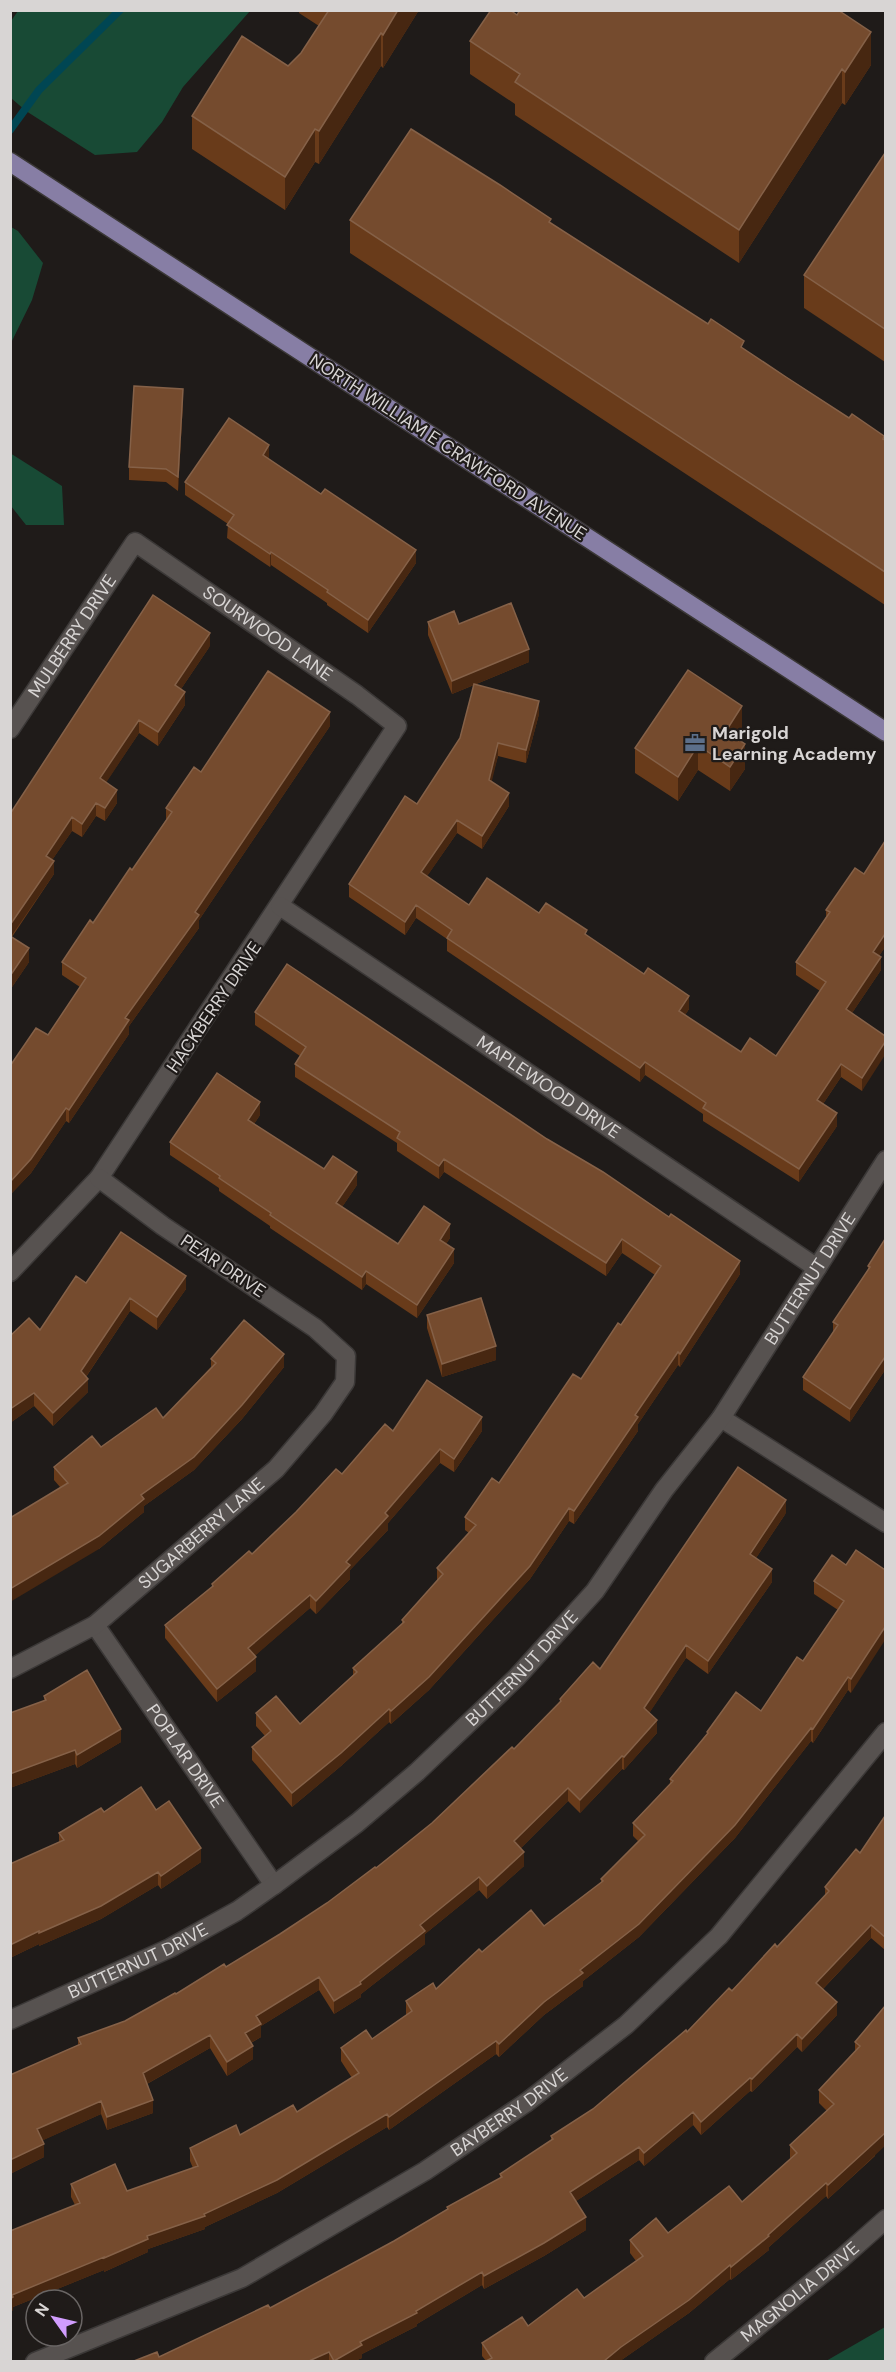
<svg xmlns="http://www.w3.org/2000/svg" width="896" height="2372" viewBox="0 0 896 2372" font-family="'DM Sans',sans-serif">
	<rect width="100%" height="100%" fill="#1f1b19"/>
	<path fill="#184a35" d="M18 11V10L250 11 183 87 162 122 137 152 95 155 26 111 11 98V21Z
		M11 227 18 231 43 263 32 300 11 343Z
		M10 453 62 486 64 525H26L11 506Z
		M885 2327V2361H826Z"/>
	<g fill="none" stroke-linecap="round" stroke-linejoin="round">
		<path stroke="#004653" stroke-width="8" d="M10 130 39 90 120 10"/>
		<g stroke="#3b3837" stroke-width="21">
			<g id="minor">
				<path id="s1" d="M10 729 135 542 357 695 397 726 99 1178 10 1272"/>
				<path id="s2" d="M280 906 817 1268"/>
				<path d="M721 1418 886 1523"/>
				<path id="s3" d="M95 1625 274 1885"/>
				<path id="s4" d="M10 1669 95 1625 276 1469 323 1414 345 1382 346 1356 315 1328 163 1226 99 1178"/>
				<path id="s5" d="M10 2020 170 1948 237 1911 274 1885 357 1823 417 1772 517 1677 595 1591 664 1490 721 1418 886 1160"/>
				<path id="s6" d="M35 2362 242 2278 425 2171 527 2102 626 2025 719 1936 886 1732"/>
				<path id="s7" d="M714 2362 842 2258 886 2219"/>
			</g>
		</g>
		<g stroke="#3b3837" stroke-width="21">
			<path id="major" d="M10 162 886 732"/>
		</g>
		<use href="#minor" stroke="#575250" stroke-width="18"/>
		<use href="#major" stroke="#877ea5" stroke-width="18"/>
	</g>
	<path fill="#693b1a" d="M299 10H419L383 68 381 66 319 164 315 162 285 210 192 149V116L288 66 301 53 319 26 299 13Z
		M517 15 871 65 845 105 842 103 739 263 515 115V104L470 74V41Z
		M885 153V362L804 308V275Z
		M350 220 551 223 849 418 885 440V605L350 253Z
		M183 402 178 491 166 482 129 480V467Z
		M269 459 416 563 368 633 327 605V603L271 565 270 567 227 538 228 524 185 495V482Z
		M428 622 459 624 529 662 474 685 539 714 526 763 498 756 491 781 509 806 482 849 457 833 427 876 469 905 539 913 587 936 689 1009 685 1015 741 1052 776 1056 820 991 796 975V962L826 917V910L864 874 885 841V947L879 956 881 970 852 1013 885 1036 862 1091 841 1077 823 1104 837 1126 799 1182 703 1121V1114L645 1075 640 1082 447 951V939L416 918 405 935 349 897V884L417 804 460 738 474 685 452 694 428 635Z
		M210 646 181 689 185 705 158 746 139 733 106 782 117 803 105 821 96 816 82 837 72 831 52 860 54 874 12 937 29 962 10 990V814Z
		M330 726 199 920V928L129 1026V1034L69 1123 66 1121 31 1173 10 1195V1066L48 1035 80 987 62 975V962L93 923 132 870 166 820V808L201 772Z
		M742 731 737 738 745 769 730 791 698 770 678 801 635 773V748Z
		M255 1012 740 1274 680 1367 678 1365 638 1424V1431L574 1524 569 1521 530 1579 429 1690 391 1724 389 1722 341 1766 292 1807 252 1760V1747L265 1736 256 1726V1713L300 1724 353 1675V1668L402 1624V1620L437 1582V1568L469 1533 465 1530V1517L499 1483 581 1379 621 1325 655 1275 622 1253 606 1276 444 1172 439 1179 397 1151V1143L295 1077V1064L300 1056 255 1025Z
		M260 1115 254 1124 324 1169 357 1185 342 1207 398 1244 450 1238 446 1244 454 1263 417 1318 366 1284 362 1290 270 1228V1226L219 1191V1188L170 1155V1142Z
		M885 1239V1370L850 1422 803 1390V1377L833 1332V1322L868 1271V1266Z
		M86 1283 186 1289 157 1330 130 1311 86 1377 88 1392 53 1426 34 1406 10 1423V1336L40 1330Z
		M427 1315 496 1360 442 1377 427 1328Z
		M211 1359 284 1367 242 1419 194 1470 144 1506V1512L99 1549 60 1487 54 1480V1467L101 1447 163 1418 211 1367Z
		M393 1431H482L454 1472 440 1463 388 1523V1530L350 1570V1579L316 1614 310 1608 254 1656 256 1671 217 1702 165 1638V1625L212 1587V1584L252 1554 342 1474Z
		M786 1513 756 1558 772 1582 708 1674 686 1658 649 1713 657 1733 624 1770 622 1769 580 1813 568 1801 521 1848 524 1866 487 1899 479 1890 425 1934V1944L361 1994V1997L334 2014 319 1990 261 2026V2037L251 2043 253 2059 227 2076 210 2048 147 2084 153 2113 107 2130 101 2114 43 2140 44 2157 10 2174V2075L78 2045V2038L125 2021 176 1994 226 1967 280 1934 327 1903 376 1868 432 1823 514 1749 560 1702V1699L600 1669Z
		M856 1550 851 1693 848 1690 813 1743 811 1741 735 1838 639 1937 583 1981V1986L544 2015 499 2057 496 2054 389 2130 387 2127 277 2193 205 2227V2229L148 2249V2252L104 2272V2270L13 2307V2310L10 2312V2231L75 2205 71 2197V2184L127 2191 193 2168 190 2161V2148L240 2135 297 2112 352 2078 341 2061V2048L372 2039 406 2015V2001L436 1989 482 1952 544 1926 601 1883V1879L638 1841 633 1836V1823L670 1784V1779L707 1734V1732L761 1711 803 1661 838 1610 814 1594V1581L846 1565Z
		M44 1696 121 1742 77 1768 75 1764 10 1788V1713L44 1701Z
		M156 1810 201 1862 161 1889 158 1885 101 1919 39 1946V1944L10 1958 59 1842V1833L104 1812Z
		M885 1816V1950L871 1938 823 1989 837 2015 802 2052 797 2047 752 2092 750 2091 701 2135 693 2125 644 2166 639 2160 576 2201 586 2230 544 2256 484 2289 482 2285 417 2324V2326L362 2354V2358L355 2361H134L159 2357 270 2308 394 2241 447 2210V2207L500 2178V2174L551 2141V2136L593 2109 687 2032 777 1947 825 1896V1887L860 1853Z
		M885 2006 875 2156 828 2199 826 2196 769 2247V2250L731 2280 730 2279 689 2313 620 2361H486L482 2356V2343L528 2326 584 2298 636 2261 630 2253V2240L668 2233 742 2202 790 2159V2145L827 2111 819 2103V2090L855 2051V2042Z"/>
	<path fill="#472711" d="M398 10H419L383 68V35Z
		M871 32V65L845 105V72Z
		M381 33V66L319 164V131Z
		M842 69V103L739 263V230Z
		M315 129V162L285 210V177Z
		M183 389V402L178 491V477Z
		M269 445V459L263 468V455Z
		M416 550V563L368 633V620Z
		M271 552V565L270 567V554Z
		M210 633V646L175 698V685Z
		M529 649V662L452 694V681Z
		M185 692V705L158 746V732Z
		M539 701V714L526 763V750Z
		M742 706V731L726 755V731Z
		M330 712V726L199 920V928L129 1026V1034L69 1123V1110L125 1018 195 912Z
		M139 720V733L100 792V778Z
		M498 743V756L489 793V780Z
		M745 744V769L730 791V767Z
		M698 745V770L678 801V777Z
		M117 790V803L105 821V808Z
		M509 793V806L482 849V836Z
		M96 803V816L82 837V824Z
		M72 817V831L46 869V856Z
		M457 820V833L421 885V872Z
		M54 861V874L10 938V925Z
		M416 905V918L405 935V922Z
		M885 934V947L873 965V952Z
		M29 948V962L10 990V976Z
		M881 957V970L846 1022V1009Z
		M689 996V1009L679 1024V1011Z
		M885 1042V1055L862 1091V1078Z
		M645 1062V1075L640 1082V1068Z
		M841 1064V1077L817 1113V1100Z
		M260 1102V1115L248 1133V1120Z
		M66 1108V1121L31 1173 10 1195V1182Z
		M837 1113V1126L799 1182V1169Z
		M444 1159V1172L439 1179V1166Z
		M357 1172V1185L336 1216V1203Z
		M450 1224V1238L440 1253V1240Z
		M622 1239V1253L606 1276V1263Z
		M454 1249V1263L417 1318V1305Z
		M740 1261V1274L680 1367V1354Z
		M366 1271V1284L362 1290V1277Z
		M186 1276V1289L157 1330V1317Z
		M130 1298V1311L81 1384V1371Z
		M496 1346V1360L442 1377V1364Z
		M678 1352V1365L638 1424V1431L574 1524V1511L635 1415Z
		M284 1354V1367L242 1419 194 1470 144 1506V1512L99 1549 10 1602V1589L141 1495Z
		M885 1357V1370L850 1422V1409Z
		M88 1379V1392L53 1426V1413Z
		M34 1393V1406L10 1423V1409Z
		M482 1417V1431L454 1472V1459Z
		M440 1449V1463L388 1523V1530L350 1570V1579L316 1614V1601L385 1513Z
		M786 1500V1513L750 1567V1554Z
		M569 1508V1521L530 1579 429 1690 391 1724V1711Z
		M772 1569V1582L708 1674V1661Z
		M310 1595V1608L248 1662V1648Z
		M885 1627V1640L851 1693V1679Z
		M686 1645V1658L644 1721V1708Z
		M256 1657V1671L217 1702V1689Z
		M848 1677V1690L813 1743V1729Z
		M389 1709V1722L341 1766 292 1807V1793Z
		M657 1720V1733L624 1770V1757Z
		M811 1728V1741L735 1838 639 1937 583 1981V1986L544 2015 499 2057V2044L580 1970Z
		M121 1729V1742L77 1768V1755Z
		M75 1750V1764L10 1788V1774Z
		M622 1756V1769L580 1813V1800Z
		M568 1788V1801L514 1855V1841Z
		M12 1797V1810L10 1811V1798Z
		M201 1848V1862L161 1889V1876Z
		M524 1852V1866L487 1899V1886Z
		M158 1872V1885L101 1919 39 1946V1933Z
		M479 1877V1890L425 1934V1944L361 1994V1997L334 2014V2001L360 1982 420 1925Z
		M871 1925V1938L816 1996V1983Z
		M39 1931V1944L10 1958V1945Z
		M319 1977V1990L261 2026V2037L245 2046V2033L256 2016Z
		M837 2002V2015L802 2052V2039Z
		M797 2034V2047L752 2092V2079Z
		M210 2035V2048L143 2086V2073Z
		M496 2041V2054L389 2130V2117Z
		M253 2046V2059L227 2076V2062Z
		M750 2078V2091L701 2135V2122Z
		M153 2100V2113L107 2130V2117Z
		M101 2101V2114L37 2143V2129Z
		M693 2112V2125L644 2166V2153Z
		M387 2114V2127L277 2193 205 2227V2229L148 2249V2252L104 2272V2258L147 2236 204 2214Z
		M885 2133V2146L828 2199V2185Z
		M44 2144V2157L10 2174V2160Z
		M639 2147V2160L570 2205V2192Z
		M826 2183V2196L769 2247V2250L731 2280V2267Z
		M586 2217V2230L544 2256 484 2289V2276Z
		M104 2257V2270L13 2307V2310L10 2312V2299L12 2295Z
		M730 2265V2279L689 2313 620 2361H604L621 2347Z
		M482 2272V2285L417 2324V2326L362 2354V2358L355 2361H334L360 2342 416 2311Z
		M329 2352V2361H309Z"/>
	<path fill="#754b2e" stroke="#856148" stroke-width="1.5" d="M329 10H398L383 35 381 33 319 131 315 129 285 177 192 116 242 36 288 66 301 53Z
		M491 10H510L517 15 520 10H838L871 32 845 72 842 69 739 230 515 82 520 74 470 41Z
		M411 129 500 185 551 219 549 222 708 324 711 319 744 341 741 347 786 377 849 418 852 414 884 436 883 439 885 440V572L350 220Z
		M885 153V329L804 275Z
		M134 386 183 389 178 477 166 469 129 467Z
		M229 418 269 445 263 455 321 494 325 489 416 550 368 620 327 592 328 590 271 552 270 554 227 525 234 515 185 482Z
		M153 595 210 633 175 685 185 692 158 732 139 720 100 778 117 790 105 808 96 803 82 824 72 817 46 856 54 861 10 925V814Z
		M511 603 529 649 452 681 428 622 454 611 459 624Z
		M688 670 742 706 726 731 745 744 730 767 698 745 678 777 635 748Z
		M268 671 330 712 195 912 199 915 125 1018 129 1020 69 1110 66 1108 31 1159 10 1182V1066L36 1028 48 1035 86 978 62 962 90 920 93 923 130 868 132 870 172 812 166 808 194 767 201 772Z
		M474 684 539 701 526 750 498 743 489 780 509 793 482 836 457 820 421 872 469 905 487 878 539 913 546 903 587 930 585 934 644 974 648 968 689 996 679 1011 741 1052 750 1038 776 1056 826 982 796 962 830 912 826 910 855 868 864 874 885 841V934L873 952 881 957 846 1009 885 1036V1042L862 1078 841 1064 817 1100 837 1113 799 1169 703 1108 706 1103 645 1062 640 1068 447 938 452 930 416 905 405 922 349 884 405 796 417 804 460 738Z
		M10 936 29 948 10 976Z
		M287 964 547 1139 603 1172 669 1217 671 1214 740 1261 680 1354 678 1352 635 1415 638 1417 574 1511 569 1508 530 1566 429 1677 391 1711 389 1709 341 1753 292 1793 252 1747 271 1731 256 1713 276 1696 300 1724 357 1672 353 1668 404 1622 402 1620 443 1574 437 1568 476 1525 465 1517 492 1478 499 1483 573 1374 581 1379 618 1323 621 1325 661 1266 622 1239 606 1263 444 1159 439 1166 397 1138 400 1132 295 1064 306 1047 255 1012Z
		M217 1073 260 1102 248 1120 324 1169 333 1156 357 1172 336 1203 398 1244 424 1206 450 1224 440 1240 454 1249 417 1305 366 1271 362 1277 270 1215 271 1213 219 1178 220 1176 170 1142Z
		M121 1232 186 1276 157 1317 130 1298 81 1371 88 1379 53 1413 34 1393 10 1409V1336L29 1318 40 1330 76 1276 86 1283Z
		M885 1239V1357L850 1409 803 1377 838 1325 833 1322 870 1267 868 1266Z
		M481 1298 496 1346 442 1364 427 1315Z
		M244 1320 284 1354 242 1405 194 1457 141 1495 144 1499 99 1536 10 1589V1518L68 1483 54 1467 92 1436 101 1447 156 1408 163 1418 216 1363 211 1359Z
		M427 1380 482 1417 454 1459 440 1449 385 1513 388 1516 346 1562 350 1565 316 1601 310 1595 248 1648 256 1657 217 1689 165 1625 213 1586 212 1584 249 1551 252 1554 296 1512 336 1469 342 1474 385 1424 393 1431Z
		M738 1467 786 1500 750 1554 772 1569 708 1661 686 1645 644 1708 657 1720 624 1757 622 1756 580 1800 568 1788 514 1841 524 1852 487 1886 479 1877 420 1925 425 1931 360 1982 361 1984 334 2001 319 1977 256 2016 261 2024 245 2033 253 2046 227 2062 210 2035 143 2073 153 2100 107 2117 101 2101 37 2129 44 2144 10 2160V2075L81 2044 78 2038 125 2021 175 1993 176 1994 224 1964 226 1967 280 1934 327 1903 375 1867 376 1868 432 1823 512 1747 514 1749 561 1701 560 1699 593 1662 600 1669Z
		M856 1550 885 1570V1627L851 1679 848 1677 813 1729 811 1728 735 1825 639 1924 580 1970 583 1973 544 2002 499 2044 496 2041 389 2117 387 2114 277 2180 204 2214 205 2216 147 2236 148 2239 104 2258V2257L12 2295 13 2297 10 2299V2231L80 2203 71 2184 115 2164 127 2191 198 2166 190 2148 236 2125 240 2135 293 2105 297 2112 359 2073 341 2048 366 2030 372 2039 412 2011 406 2001 433 1983 436 1989 479 1949 482 1952 531 1910 544 1926 603 1881 601 1879 645 1835 633 1823 673 1781 670 1779 708 1733 707 1732 736 1692 761 1711 797 1657 803 1661 844 1601 814 1581 832 1555 846 1565Z
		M87 1670 121 1729 77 1755 75 1750 10 1774V1713L46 1700 44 1696Z
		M141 1787 156 1810 169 1801 201 1848 161 1876 158 1872 101 1906 39 1933V1931L10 1945V1864L64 1840 59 1833 101 1808 104 1812Z
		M885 1816V1937L871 1925 816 1983 837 2002 802 2039 797 2034 752 2079 750 2078 701 2122 693 2112 644 2153 639 2147 570 2192 586 2217 544 2243 484 2276 482 2272 416 2311 417 2313 360 2342 362 2345 334 2361 329 2352 309 2361H134L157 2352 159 2357 268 2305 270 2308 394 2241 448 2209 447 2207 502 2177 500 2174 553 2139 551 2136 593 2109 686 2030 687 2032 729 1988 732 1991 775 1944 777 1947 829 1891 825 1887 856 1849 860 1853Z
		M885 2006V2133L828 2185 826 2183 768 2235 769 2236 731 2267 730 2265 689 2300 621 2347 604 2361H486L492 2358 482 2343 522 2317 528 2326 577 2289 584 2298 643 2256 630 2240 656 2218 668 2233 729 2186 742 2202 797 2153 790 2145 834 2104 819 2090 860 2046 855 2042Z"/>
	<defs>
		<g id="office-bare" transform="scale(1.62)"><path d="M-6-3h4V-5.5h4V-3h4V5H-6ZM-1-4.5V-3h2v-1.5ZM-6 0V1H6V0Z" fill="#5c6f8a" stroke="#1f1b19" stroke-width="2.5" paint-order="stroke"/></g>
	</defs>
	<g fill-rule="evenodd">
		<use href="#office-bare" x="695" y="743"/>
	</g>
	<g text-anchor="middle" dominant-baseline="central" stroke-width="4.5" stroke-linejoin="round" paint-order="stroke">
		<g font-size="18" fill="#d8d5d4" stroke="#1f1b19">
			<text transform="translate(448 447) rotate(33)">NORTH WILLIAM E CRAWFORD AVENUE</text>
			<text stroke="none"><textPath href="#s1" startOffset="386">SOURWOOD LANE</textPath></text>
			<text stroke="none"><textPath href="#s1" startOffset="112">MULBERRY DRIVE</textPath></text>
			<text transform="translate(214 1007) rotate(-56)">HACKBERRY DRIVE</text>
			<text stroke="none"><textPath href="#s2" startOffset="324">MAPLEWOOD DRIVE</textPath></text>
			<text transform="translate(223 1266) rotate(34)">PEAR DRIVE</text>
			<text stroke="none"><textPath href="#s5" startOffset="1113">BUTTERNUT DRIVE</textPath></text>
			<text stroke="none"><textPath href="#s4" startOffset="236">SUGARBERRY LANE</textPath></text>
			<text stroke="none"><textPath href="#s5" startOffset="627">BUTTERNUT DRIVE</textPath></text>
			<text stroke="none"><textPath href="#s3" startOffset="159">POPLAR DRIVE</textPath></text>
			<text stroke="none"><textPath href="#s5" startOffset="141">BUTTERNUT DRIVE</textPath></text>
			<text stroke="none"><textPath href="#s6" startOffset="538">BAYBERRY DRIVE</textPath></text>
			<text stroke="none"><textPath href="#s7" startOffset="111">MAGNOLIA DRIVE</textPath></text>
		</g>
		<g font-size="18" font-weight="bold" fill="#d8d5d4" stroke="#1f1b19" text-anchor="start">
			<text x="712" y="733">Marigold<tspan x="712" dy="21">Learning Academy</tspan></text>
		</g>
	</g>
	<rect width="896" height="2372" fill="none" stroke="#d8d5d4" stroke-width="24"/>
	<g transform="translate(54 2318) rotate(304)"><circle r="28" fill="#1f1b19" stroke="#696564" stroke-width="1.5"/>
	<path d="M0-4.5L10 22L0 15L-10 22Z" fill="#d19dfe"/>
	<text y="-9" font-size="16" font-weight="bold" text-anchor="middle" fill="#d8d5d4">N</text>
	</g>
</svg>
